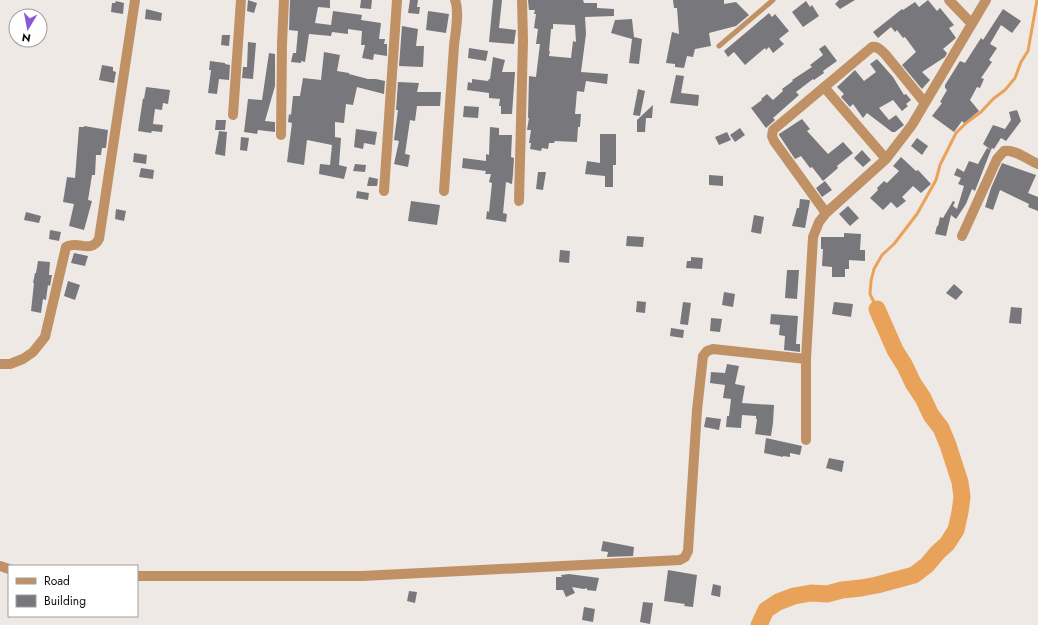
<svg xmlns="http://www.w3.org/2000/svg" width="1038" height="625" viewBox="0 0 1038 625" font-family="Jost,sans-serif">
	<rect width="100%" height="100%" fill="#eee9e5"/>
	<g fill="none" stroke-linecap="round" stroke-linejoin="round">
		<path stroke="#e9a259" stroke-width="3" d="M877 309 870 294 871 281 874 269 882 255 894 244 917 214 936 180 940 165 956 133 966 123 981 112 993 99 1005 90 1015 78 1021 62 1028 51 1037 0"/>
		<path stroke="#e9a259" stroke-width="17" d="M759 625 766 610 778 602 794 596 811 593 827 594 842 590 861 588 877 585 914 575 927 565 938 552 947 544 956 530 960 512 962 497 960 482 948 445 941 428 931 415 923 398 913 383 905 366 895 350 877 309"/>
	</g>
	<path fill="#78777c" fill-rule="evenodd" d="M248 0 257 3 254 13 247 11Z
		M290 0H330V8L318 7 315 23 331 25 333 11 362 15 361 20 381 23 379 39H385L384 44H387V56L374 54 373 60 362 58 365 45H361L362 31 348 29V34L332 32 331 36 309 34 305 62 301 61V63L291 62 293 53H296L298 31 289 30Z
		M361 0H372L371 9 360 8Z
		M410 0H418L417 7H420L419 14 408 13Z
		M493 0H502L499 28 516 30 514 44 489 42Z
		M528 0H583L584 3H597V8L614 9V16L585 17 586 34 581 72 608 74 607 84 586 81 584 92 577 91 575 114H581L580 127H578L577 142 555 141 554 143H549L548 149 542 148 541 151 530 149 531 143H529L531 130H527L529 118H528L529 76 536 77 540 44H536L538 29 534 28 536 14H534L535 10H529ZM553 24 575 25 576 42 573 41 571 58 549 56 550 51H549L551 29H553Z
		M673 0H724V4L736 2 749 15 736 26 709 33 711 46 695 49 693 57 687 56 684 68 675 67V64L666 63 672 32 679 34 677 8H674Z
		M839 0H855L840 9 835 4Z
		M928 0 937 11 940 8 954 25 949 28 956 38 943 49 947 53 945 57 922 72 930 80 922 89 902 65 916 52 905 37 903 38 897 30 895 32 891 27 878 38 873 32 902 9 903 10 915 2 919 7Z
		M116 1 124 3 123 14 111 12 112 3H115Z
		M806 1 810 7 812 5 819 16 803 27 792 12Z
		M146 9 162 13 161 21 145 19Z
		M1003 9 1021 21 1012 33 1001 25 990 44 997 48 989 60 992 62 981 78 984 79 980 88 977 87 970 100 979 111 964 123 962 121 954 132 932 116 942 103 940 102 947 90 945 88V85L960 61 965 63 981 38 983 40Z
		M428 11 449 14 446 33 426 30Z
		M769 13 772 17 775 14 789 31 779 39 784 44 773 53 769 47 766 50 765 48 745 65 734 52 728 57 724 51Z
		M632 19 634 37 642 39 639 64 629 63 632 39 611 33 615 20Z
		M402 26 418 29 416 46H424L423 67 399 66Z
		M222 35H230L229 46 221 45Z
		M248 42 256 43 253 79 242 78 243 67H247Z
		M825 45 837 61 823 71 824 73 814 80 813 79 796 92 799 95 773 118 775 120 766 128 751 108 762 100 761 99 767 94 773 100 783 91 782 89 793 81 792 80 812 67 810 65 823 55 819 49Z
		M469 48 488 51 486 61 468 58Z
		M324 52 340 55 337 71 349 73V74L368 79H376L385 81 384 94 357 87 353 105 346 104 344 123 335 122V137L341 138 339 165 347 167 344 179 319 174 320 164 330 165 332 145 307 140 304 165 287 162 292 123 288 122 289 114 291 115 293 96H300L303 78 321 80Z
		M269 53 275 54V86L265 121 275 122V132L258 130 257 134 244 132 248 99 262 100Z
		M493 57 505 60 502 72H515L512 114H501V106H499L500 99 489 98V93L467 90 468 82 472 83V79L488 81 489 79H490Z
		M877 59 893 77 904 95 906 94 911 100 906 104 908 106 902 111 893 100 879 108 889 120 896 115 904 125 895 132H892L867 113 863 118 853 104 850 107 841 97 844 94 837 87 855 70 864 81 876 72 870 64Z
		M210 61 225 63V64L230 65 229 80 219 79 217 94 208 93 211 70H209Z
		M102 65 113 67V71L116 72 114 83 99 80Z
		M676 75 684 76 681 93 699 95 698 106 670 103Z
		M398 82 419 83 417 92H441L440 106H417L415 121 410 120 405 154 410 155 408 167 394 164 399 141 394 140 398 110H396Z
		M146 87 170 90 168 104 163 103 162 110 155 109 153 124 163 125 162 132 152 131 151 133 138 131 143 98 144 99Z
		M638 89 645 91 640 116 633 115Z
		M653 105 652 118H646L645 132H637V120Z
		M464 106 479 107 478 118 463 117Z
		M1017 110 1021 121 1006 141 1001 138 994 149 992 148 991 150 983 144 993 125 1005 129 1011 120 1009 112Z
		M802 119 810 129 807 131 828 154 843 142 853 153 837 166 838 168 823 181 812 167 810 168 801 156 795 159 779 135V134Z
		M216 120H226L225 130H215Z
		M84 126 108 130 106 148H102L101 155H96L95 175H92L88 200 92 201 84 230 69 226 74 204 63 202 67 177 75 178 79 127H84Z
		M490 127 499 128V135H512L511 157 514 158 513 174 512 184 506 182 503 213 507 214 506 222 486 219 487 211 489 212 492 183 489 182 491 174H485L486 171 462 168 463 158 486 161V154L489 155Z
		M740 128 745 135 735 142 730 135Z
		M356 129 377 132 375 145 364 143 363 149 354 147Z
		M219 131 227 132 225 156 215 154Z
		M727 132 731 140 719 145 715 137Z
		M600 134H616V165H613V187H605V176L585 174 587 161 600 163Z
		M241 137 249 138 247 151 240 150Z
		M917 138 928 146 922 155 911 146Z
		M987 148 991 150 975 191 972 189 966 204 956 219 951 215 946 236 935 234 937 226H938L940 217 943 218 953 201 955 202 953 206 957 209 964 186 958 184 961 178 954 175 957 168 964 172 969 161 978 164Z
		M862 150 871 160 863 167 854 158Z
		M134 153 147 155 146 164 133 162Z
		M901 157 916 171 918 170 931 184 921 193 913 186 902 197 906 201 897 208 891 202 883 210 870 198 878 190 877 188 884 181 887 183 899 171 893 166Z
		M1002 163 1036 175 1028 193 1038 197V211L1028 207 1029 204 1000 190 993 210 985 207 991 188Z
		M355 164 366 165 365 172 353 171Z
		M141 168 154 170 153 179 139 177Z
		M538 172H546L543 190 536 189Z
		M709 175 723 176V186L709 185Z
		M369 177 378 179 377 186H367Z
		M825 181 832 190 822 197 816 188Z
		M357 191 369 193 368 200 356 198Z
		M800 199 809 200 810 201 805 228 792 226 797 208H799Z
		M411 201 440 205 437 225 408 221Z
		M848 206 859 218 850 226 839 214Z
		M116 209 126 211 124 221 115 219Z
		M26 212 41 216 39 223 24 220Z
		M754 215 764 217 761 234 751 232Z
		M50 230 61 232 59 241 49 239Z
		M844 233 861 234 860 250H865V261L849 260V269H845V277H832V267L822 266 823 249H821V237H844Z
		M627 236 644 237 643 247 626 246Z
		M560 250 570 251 569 263 559 262Z
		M74 253 88 256 85 266 71 263Z
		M691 257 703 258 702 269 686 268 687 261H691Z
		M38 261 50 262 49 275H52L50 286 48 285 46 300 43 299 41 313 31 311 34 283H33L35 273H36Z
		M787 270H799L797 299 785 298Z
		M68 281 80 285 75 300 64 296Z
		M954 284 963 292 956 300 946 293Z
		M724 292 735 294 733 307 722 305Z
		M637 301 646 302 645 313 636 312Z
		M683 302 691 303 688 325 680 324Z
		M834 302 853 304 851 317 832 314Z
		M1011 307 1022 308 1021 324 1009 323Z
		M771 314 798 316 796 344H800V352L784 350 785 336 779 335 780 325 770 324Z
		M711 318 722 319 720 332 710 331Z
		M671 328 684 330 683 338 670 336Z
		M727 364 739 366 735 384 745 386 742 403 774 405 773 423 771 436 755 434 757 419H756V416L742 415 741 428 726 427 727 416H729L731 399 723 398 725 385 710 383 711 372 725 373Z
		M706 417 721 419 719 430 704 427Z
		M766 438 802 446 800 455 790 453V457L783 456V457L764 453Z
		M829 458 844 461 842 472 826 468Z
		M603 541 634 547 633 556 607 557 608 552 601 551Z
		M668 570 697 575 693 607 684 606 685 604 664 601Z
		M569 574 599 578 596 591 587 590V588L584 589 572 587 575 593 566 597 563 590H556V577H562L561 575Z
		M713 584 721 586 720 597 711 595Z
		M409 591 417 592 415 603 407 601Z
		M643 602 653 603 650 624 640 622Z
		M584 607 595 609 593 622 582 620Z"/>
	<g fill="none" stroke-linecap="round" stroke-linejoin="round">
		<path stroke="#c09165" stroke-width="5" d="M719 46 773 0"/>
		<path stroke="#c09165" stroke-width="10" d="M949 0 972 24
			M824 87 886 159
			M233 115 241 0
			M281 135 282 44 284 0
			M384 191 397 0
			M444 191 454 46C455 34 460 12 455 0
			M519 201 523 40 522 0
			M826 213 774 141 772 136 773 130 872 47C878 46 881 50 885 54L925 103
			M962 236 997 159 1004 151C1015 149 1028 160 1038 164
			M0 364H10L23 359 33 352 45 337 66 247C78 240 91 254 99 239L135 0
			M806 440V359L813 237 819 222 826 213 886 159 912 125 986 0
			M0 566 9 569
			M137 576H362L680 560 685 557 688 551 697 410 703 356 707 351 713 349 806 359"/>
	</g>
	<rect x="8" y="565" width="130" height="52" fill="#ffffff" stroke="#9f9e9d"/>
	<rect x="16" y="578" width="20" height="6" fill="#c09165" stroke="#9f9e9d"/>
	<text x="44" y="585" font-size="12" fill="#0e0d0b">Road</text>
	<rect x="16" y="595" width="20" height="12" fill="#78777c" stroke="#9f9e9d"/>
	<text x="44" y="605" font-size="12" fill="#0e0d0b">Building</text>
	<g transform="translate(28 28) rotate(190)"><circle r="19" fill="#ffffff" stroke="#9f9e9d"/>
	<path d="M0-3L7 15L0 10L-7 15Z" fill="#8859d2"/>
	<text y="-6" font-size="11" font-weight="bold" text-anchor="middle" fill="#0e0d0b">N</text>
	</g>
</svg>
